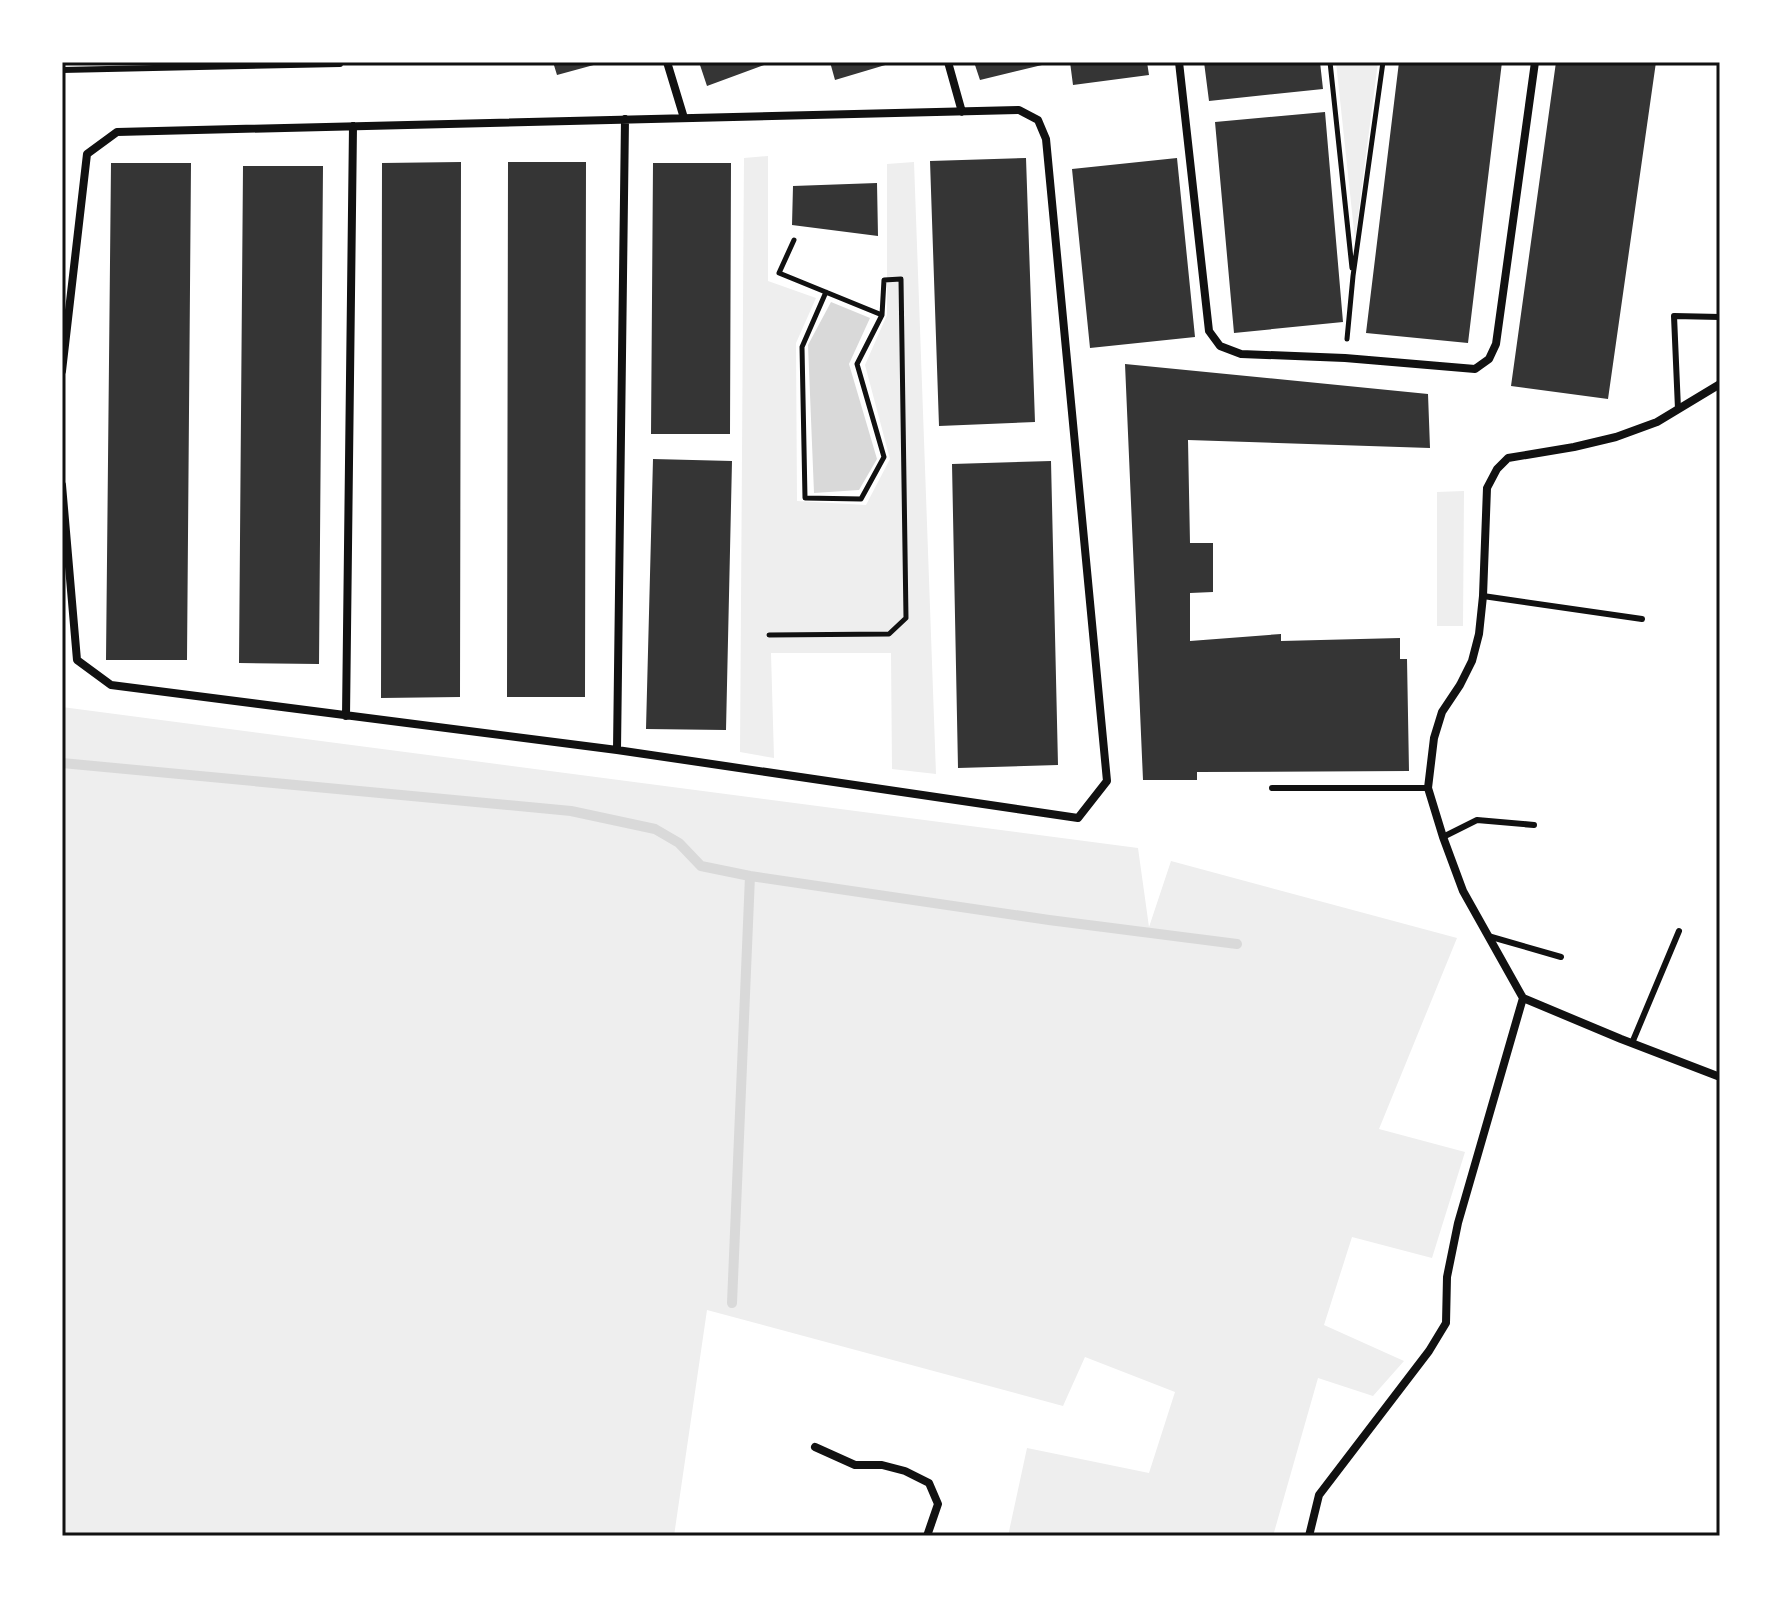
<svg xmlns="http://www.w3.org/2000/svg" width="1782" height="1598" viewBox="0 0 1782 1598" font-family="'IBM Plex Serif',serif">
	<rect width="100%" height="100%" fill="#fff"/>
	<path fill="#eee" d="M1336 62H1378L1355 240Z
		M768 156V281L816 298 796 343 797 501 866 505 890 459 865 365 887 315V164L914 162 936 774 892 769 891 653H771L774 758 740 752 744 158Z
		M1464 491 1463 626H1437V492Z
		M62 707 1138 848 1149 927 1171 861 1457 938 1379 1129 1465 1152 1432 1258 1352 1237 1324 1325 1404 1361 1373 1396 1318 1378 1273 1536H1008L1027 1448 1149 1473 1175 1392 1085 1357 1063 1406 707 1310 674 1536H62Z"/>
	<path fill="#d9d9d9" d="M831 302 870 318 849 364 877 459 859 490 814 493 808 345Z"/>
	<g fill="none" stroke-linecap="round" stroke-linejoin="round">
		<path stroke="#d9d9d9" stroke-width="10" d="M62 763 571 811 655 829 679 843 701 866 750 876 1049 920 1237 944
			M732 1303 750 876"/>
	</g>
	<path fill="#353535" d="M553 62H600L601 63 557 75Z
		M699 62H772L707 86Z
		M830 62H892V63L835 80Z
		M974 62H1042V65L980 80Z
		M1070 62H1147L1149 75 1073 85Z
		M1204 62H1320L1323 89 1209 101Z
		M1399 62H1502L1468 343 1366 333Z
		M1556 62H1656L1608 399 1511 386Z
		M1325 112 1343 322 1234 333 1215 122Z
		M1026 158 1035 422 939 426 930 161Z
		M1177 158 1195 337 1090 348 1072 169Z
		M461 162 460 697 381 698 382 163Z
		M508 162H586L585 697H507Z
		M111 163H191L187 660H106Z
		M653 163H731L730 434H651Z
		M243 166H323L319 664 239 663Z
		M877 183 878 236 792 225 793 186Z
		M1125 364 1428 394 1430 448 1188 440 1190 543H1213V592L1190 593V641L1281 634V641L1400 638V659H1407L1409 771 1197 772V780H1143Z
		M653 459 732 461 726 730 646 729Z
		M1051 461 1058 765 958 768 952 464Z"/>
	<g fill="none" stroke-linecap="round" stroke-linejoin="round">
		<path stroke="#111" stroke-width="5" d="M1330 62 1352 268
			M794 240 779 273 882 315
			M1347 339 1353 276 1383 62
			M769 635 889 634 906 618 901 279 884 280 882 315 857 364 884 457 861 499 805 498 802 347 826 292"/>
		<path stroke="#111" stroke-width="6" d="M62 70 340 64
			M1678 409 1674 316 1720 317
			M1483 596 1642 619
			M1272 788H1428
			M1443 837 1477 820 1534 825
			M1488 936 1561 957
			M1632 1043 1679 931"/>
		<path stroke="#111" stroke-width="8" d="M667 62 684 118
			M948 62 962 112
			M1179 62 1209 331 1220 346 1241 354 1345 358 1475 369 1489 359 1496 344 1535 62
			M62 371 87 154 117 132 1019 110 1038 120 1046 139 1107 781 1078 818 617 750 111 685 77 660 62 485
			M1720 384 1657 422 1616 437 1574 447 1508 458 1497 469 1487 488 1483 596 1479 634 1472 661 1460 685 1442 712 1434 738 1428 788 1443 837 1463 891 1523 998 1621 1039 1720 1077
			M346 716 353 126
			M617 750 625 119
			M815 1447 855 1465H882L905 1471 929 1483 938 1504 927 1536
			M1309 1536 1319 1495 1429 1351 1446 1323 1447 1277 1458 1223 1523 998"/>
	</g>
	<rect width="1782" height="1598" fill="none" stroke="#ffffff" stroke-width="128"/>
	<rect x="64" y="64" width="1654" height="1470" fill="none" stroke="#111" stroke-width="3"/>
</svg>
